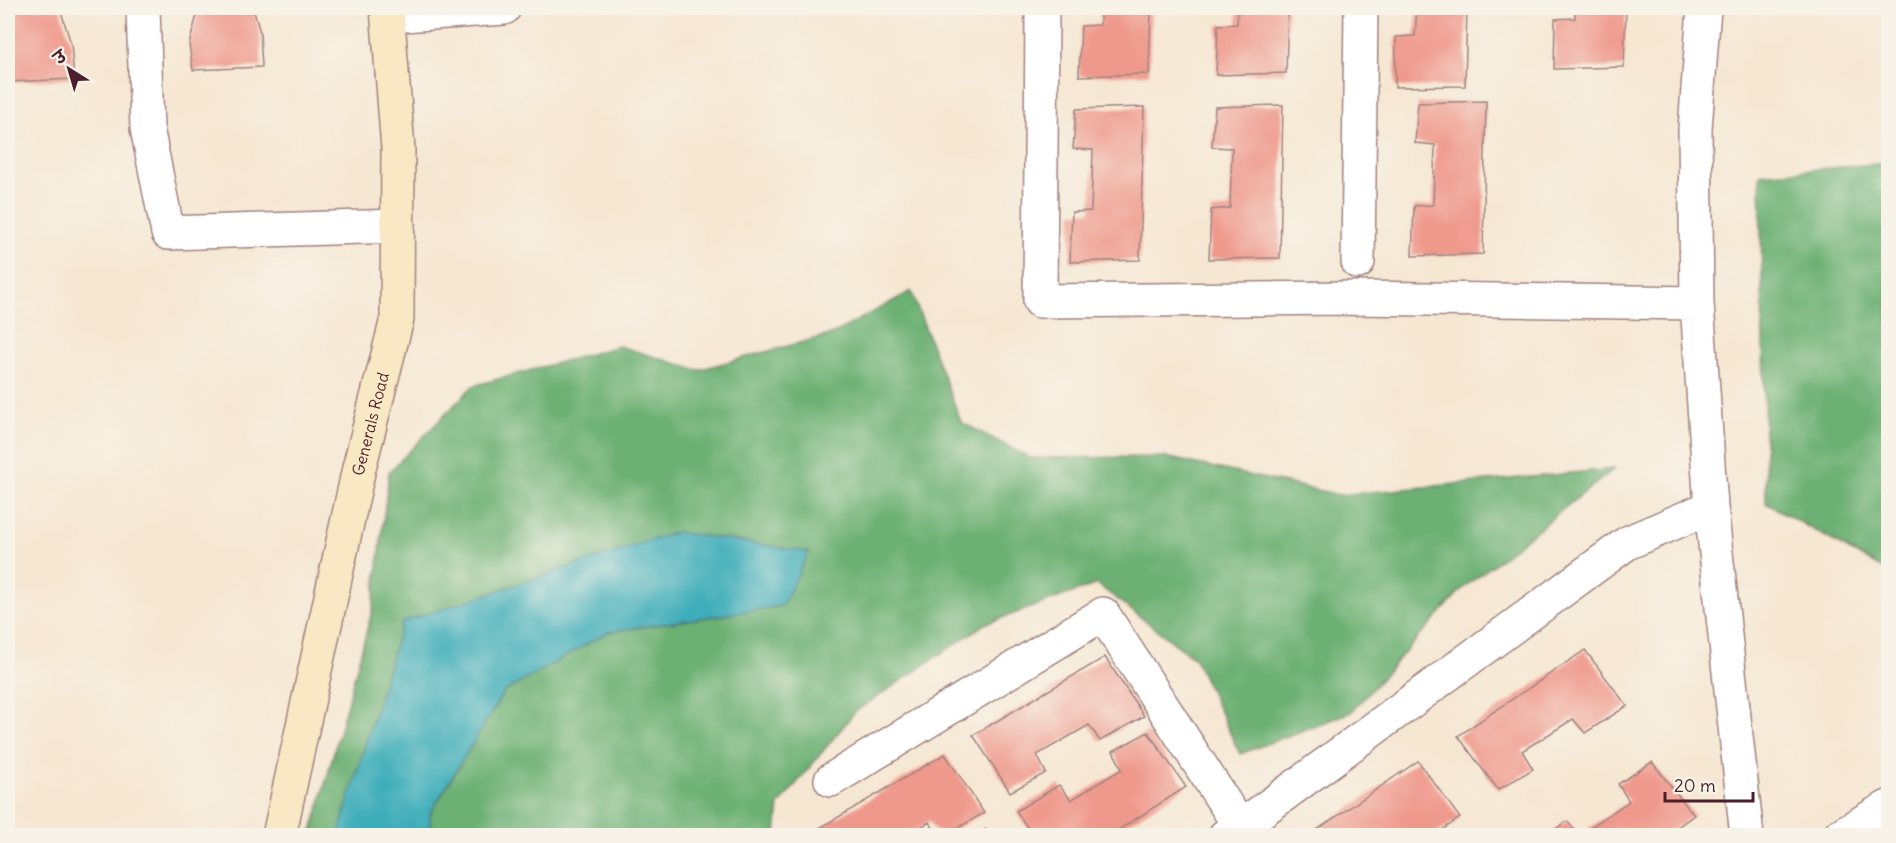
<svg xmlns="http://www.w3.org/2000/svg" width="1896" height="843" viewBox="0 0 1896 843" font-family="Delius,'Playpen Sans Deva',sans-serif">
	<rect width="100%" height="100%" fill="#f7f3e8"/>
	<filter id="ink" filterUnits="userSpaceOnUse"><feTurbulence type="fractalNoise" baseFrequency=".0167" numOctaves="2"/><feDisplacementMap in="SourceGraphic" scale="12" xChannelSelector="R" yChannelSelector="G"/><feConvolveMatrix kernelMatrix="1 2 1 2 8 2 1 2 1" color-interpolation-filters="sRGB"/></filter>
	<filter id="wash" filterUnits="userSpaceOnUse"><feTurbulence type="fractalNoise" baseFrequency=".008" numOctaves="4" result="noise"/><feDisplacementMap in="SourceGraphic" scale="24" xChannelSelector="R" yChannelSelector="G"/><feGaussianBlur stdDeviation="1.35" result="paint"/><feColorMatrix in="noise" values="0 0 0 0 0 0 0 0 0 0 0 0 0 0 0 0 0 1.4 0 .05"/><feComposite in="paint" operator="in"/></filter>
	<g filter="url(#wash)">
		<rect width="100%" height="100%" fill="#f6e7d3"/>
		<path fill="#6cb073" stroke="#5b684f" stroke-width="1.5" d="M1888 163V572L1766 503 1760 174Z
			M911 291 961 422 1030 458 1165 457 1340 495 1614 469 1462 589 1351 712 1240 754 1195 659 1097 584 985 624 855 712 779 805 776 835 311 836 373 608 389 472 473 386 619 346 698 370 833 334Z"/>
		<path fill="#3eadba" stroke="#446672" stroke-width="1.5" d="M676 532 809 552 782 606 608 632 504 692 430 814 431 835H338L402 622Z"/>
		<g id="blocks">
			<path fill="#ef998c" d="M14 8H60L71 44 74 79 8 82V31Z
				M199 8H253L260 32 262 67 193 70 189 44Z
				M1100 8H1151L1149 74 1079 76 1081 26 1100 25Z
				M1238 8H1288L1286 73 1216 75 1218 25 1237 24Z
				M1417 8H1467L1465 86 1395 87 1396 37 1415 36Z
				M1575 8H1626L1624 67 1554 69 1555 19 1575 18Z
				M1486 101 1483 254 1412 256 1414 206 1433 205 1435 145 1415 143 1418 103Z
				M1283 105 1280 258 1209 259 1211 210 1230 208 1232 148 1212 147 1215 107Z
				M1144 107 1140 260 1070 262 1072 212 1091 211 1093 150 1073 149 1076 109Z
				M1585 650 1627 706 1585 733 1573 719 1522 751 1533 769 1498 790 1458 736Z
				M1105 657 1144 716 1100 741 1089 725 1037 755 1046 773 1010 792 973 735Z
				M1148 732 1186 787 1109 836H1033L1016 811 1059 785 1071 800 1122 769 1113 751Z
				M945 754 984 813 944 836H939L929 822 905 836H815L813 832Z
				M1418 761 1460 818 1433 836H1410L1406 830 1398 836H1308Z
				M1652 762 1694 815 1665 836H1546L1567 821 1579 835 1629 801 1618 784Z
				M986 829 990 836H973Z"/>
		</g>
	</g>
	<g filter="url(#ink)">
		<use href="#blocks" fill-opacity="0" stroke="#a0837f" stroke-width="1.5"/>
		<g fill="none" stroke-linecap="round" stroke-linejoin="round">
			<g stroke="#a0837f" stroke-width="36">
				<path id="street" d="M143 8 147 128 168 233 398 226
					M1042 8 1040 301 1354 298 1697 303
					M1704 8 1695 129 1697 303 1711 507 1747 836
					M388 16 504 8
					M1358 262 1361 8
					M831 780 1103 614 1246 836
					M1225 836 1240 827 1627 543 1711 507
					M1839 836 1888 807"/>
			</g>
			<g stroke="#a0837f" stroke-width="36">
				<g id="secondary">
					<path id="s1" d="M279 836 359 468 397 319 398 149 387 8"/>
				</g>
			</g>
			<use href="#street" stroke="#fff" stroke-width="33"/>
			<use href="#secondary" stroke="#f8e8c3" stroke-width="33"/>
		</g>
	</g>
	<g text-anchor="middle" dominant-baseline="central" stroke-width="5" stroke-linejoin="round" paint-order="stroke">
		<g font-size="16" fill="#4a1f2b" stroke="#f7f3e8">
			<text stroke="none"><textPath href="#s1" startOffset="422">Generals Road</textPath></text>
		</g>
	</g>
	<rect width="1896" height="843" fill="none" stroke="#f7f3e8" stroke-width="30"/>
	<g transform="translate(69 69) rotate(323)" stroke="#f7f3e8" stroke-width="4.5" paint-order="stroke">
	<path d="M0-4.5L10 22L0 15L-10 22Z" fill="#4a1f2b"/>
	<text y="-9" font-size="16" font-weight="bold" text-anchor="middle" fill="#4a1f2b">उ</text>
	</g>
	<path d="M1665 792v9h88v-9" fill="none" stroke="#4a1f2b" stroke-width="3"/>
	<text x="1674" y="792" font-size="18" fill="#4a1f2b" stroke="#f7f3e8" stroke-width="4.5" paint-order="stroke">20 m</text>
</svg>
